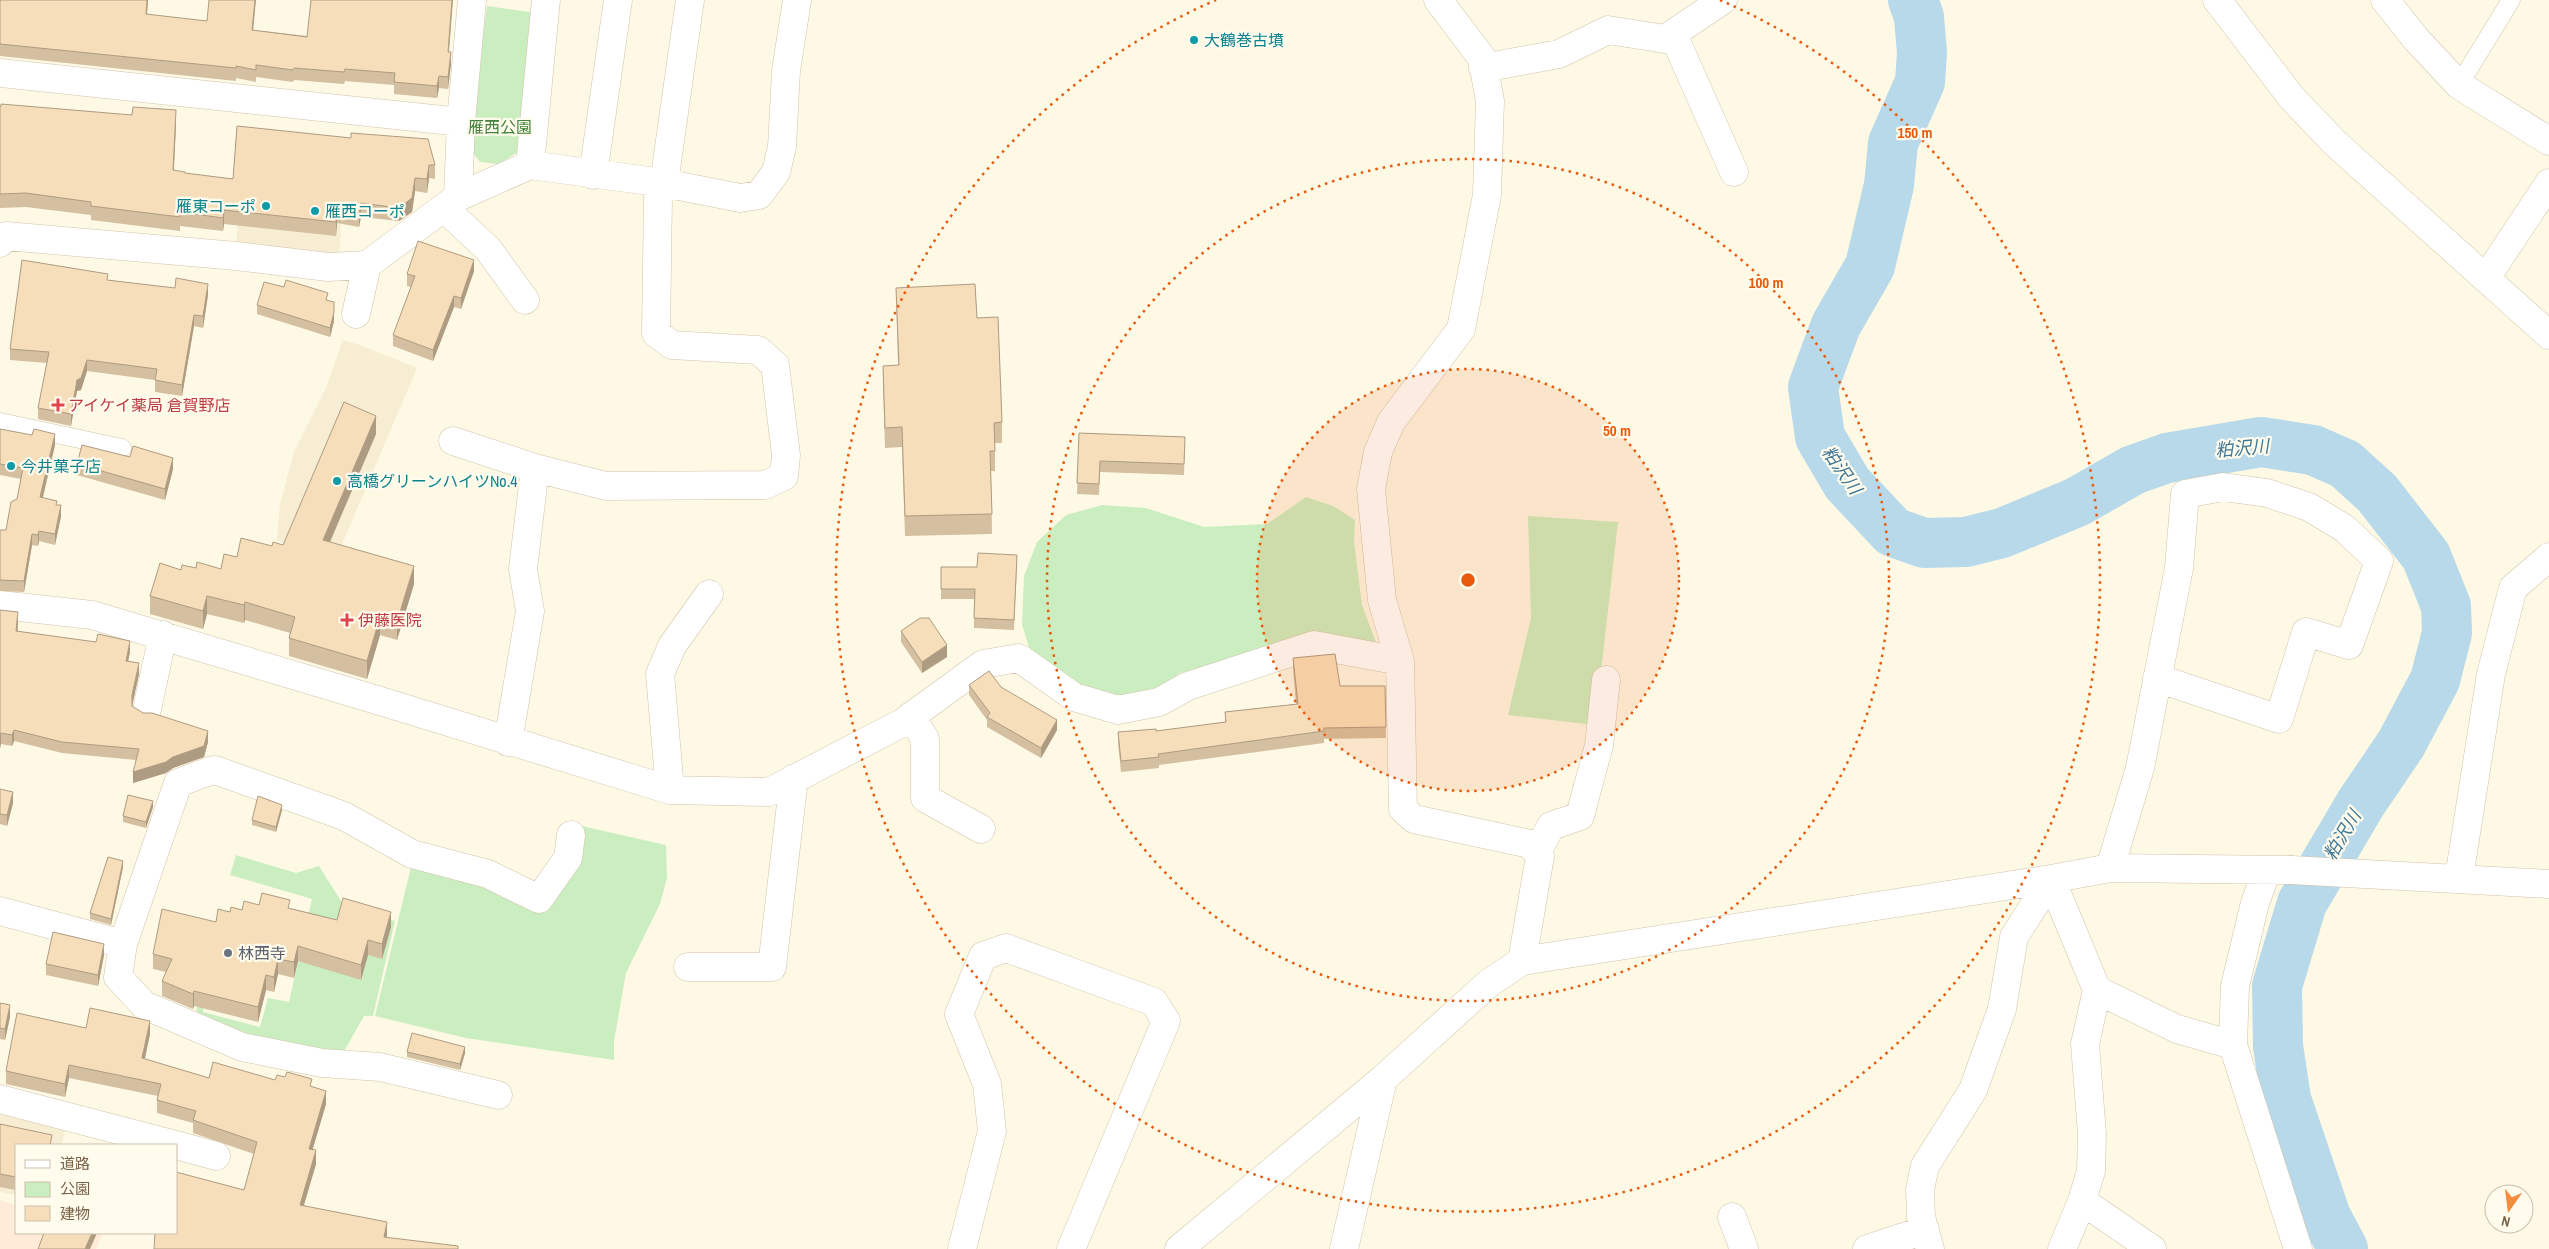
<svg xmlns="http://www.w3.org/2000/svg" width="2549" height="1249" viewBox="0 0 2549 1249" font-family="'Archivo Narrow','Noto Sans JP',sans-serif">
	<rect width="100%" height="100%" fill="#fef9e5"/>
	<path fill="#f7edd2" d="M240 181 343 193 339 256 236 249Z
		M343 340 360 345 417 368 337 556 277 541 280 504 294 452 326 388Z
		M0 1106 68 1123 61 1145H16V1195L0 1192Z"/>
	<path fill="#ffebd8" d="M0 1200 16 1205V1233H103L96 1249H0Z"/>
	<path fill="#cbeec1" d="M487 6 537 13 527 146 499 164 480 162 468 147Z
		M1306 497 1333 506 1355 520 1354 542 1362 605 1378 648 1230 660 1180 673 1154 690 1121 699 1087 694 1031 654 1022 625 1024 576 1037 542 1066 515 1102 505 1146 508 1204 527 1267 524Z
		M1528 516 1618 522 1595 725 1508 715 1531 618Z
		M577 825 666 845 667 878 660 904 626 973 614 1041V1060L466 1038 375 1016 412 863 483 884 532 907Z
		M236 855 296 873 319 866 344 906 395 921 373 1016H364L342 1055 237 1035 195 1018 200 991 206 993 203 1012 260 1027 268 998 289 1002 312 899 230 875Z"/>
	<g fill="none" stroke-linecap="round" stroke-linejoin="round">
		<path stroke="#b7d9ea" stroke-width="50" d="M1913 0 1919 17 1922 53 1920 82 1893 143 1889 185 1870 266 1836 325 1813 387 1820 437 1847 483 1893 532 1924 543 1966 542 2002 533 2077 502 2133 470 2167 458 2261 442 2313 450 2345 464 2377 493 2426 556 2446 606 2447 633 2435 680 2401 744 2361 803 2302 903 2277 986 2278 1046 2286 1099 2326 1217 2343 1249"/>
		<g stroke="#d1c3a9" stroke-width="19">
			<path id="service" d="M2459 85 2511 0
				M0 422 122 448"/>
		</g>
		<g stroke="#d1c3a9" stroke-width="29">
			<path id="minor" d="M1438 0 1482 58 1490 101 1487 195 1461 329 1391 422 1378 452 1371 489 1382 600 1400 661 1403 809 1414 819 1530 844 1540 856 1522 961
				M2217 0 2292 98 2335 143 2549 335
				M2385 0 2416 39 2459 85 2549 141
				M1673 34 1734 172
				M1483 68 1559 54 1608 30 1665 39 1723 0
				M0 73 461 122
				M530 165 546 0
				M593 175 618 0
				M458 197 461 122 472 0
				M444 208 488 249 525 300
				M0 243 6 236 236 256 328 267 367 265 458 197 530 165 664 183 740 198 759 195 776 172 782 147 786 71 797 0
				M2486 278 2549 183
				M356 314 367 265
				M453 441 535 468 523 569 530 611 508 742
				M535 468 606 486 765 485 784 476 786 455 775 365 758 350 672 345 656 333 658 198 664 183 690 0
				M0 605 92 615 377 700 670 790 769 792 902 723 983 664 1019 658 1074 697 1118 710 1159 702 1188 686 1314 645 1400 661
				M147 709 163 635
				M911 716 925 739V798L981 829
				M670 790 660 674 672 646 709 594
				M1537 852 1551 826 1580 816 1599 745 1606 680
				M2110 868 2140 768 2179 568 2185 494 2223 487 2267 493 2309 507 2344 528 2379 561 2349 645 2306 632 2279 719 2157 678
				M2459 878 2491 674 2513 588 2549 557
				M2051 879 2097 990 2085 1044 2092 1134 2091 1171 2082 1201 2062 1249
				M0 911 123 944 178 783 210 771 215 770 344 816 412 854 488 874 539 899 568 858 571 835
				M123 944 118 977 144 1005 242 1047 322 1063 380 1067 498 1095
				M688 967H772L794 778
				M2097 990 2177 1029 2233 1045 2298 1249
				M2233 1045 2235 986 2255 903 2267 870
				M0 1099 176 1145
				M176 1145 216 1156
				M2082 1201 2152 1249
				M1732 1217 1744 1249
				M962 1249 992 1131 987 1084 959 1014 983 956 1006 948 1154 1002 1166 1021 1071 1249
				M1179 1249 1383 1079 1489 983 1522 961 2051 879 2110 868 2291 870
				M1344 1249 1383 1079
				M1867 1249 1925 1230
				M1930 1249 1921 1217 1920 1189 1925 1166 1973 1090 2002 1009 2014 937 2051 879"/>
		</g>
		<g stroke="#d1c3a9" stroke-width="29">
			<path id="tertiary" d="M2291 870 2549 884"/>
		</g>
		<use href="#service" stroke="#fff" stroke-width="18"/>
		<use href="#minor" stroke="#fff" stroke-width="28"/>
		<use href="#tertiary" stroke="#fff" stroke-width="28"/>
	</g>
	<path fill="#d4bfa0" d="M0 0H148L147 15 253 30 449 52 451 64 448 89 439 88 437 98 394 94V85L345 81 344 84 294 80 293 82 256 77V82L236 78V81L0 56Z
		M0 106 176 124 174 170 185 174 233 179 237 126 435 165V179L429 178 427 193 415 191 412 212 399 221 361 217 359 227 337 223 336 236 224 224 223 231 180 226V231L91 220V215L26 207 0 208Z
		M474 271 461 309 454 307 433 361 393 346V335L411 287 407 286V274Z
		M108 280 208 295 203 328 194 326 182 396 155 392V380L87 371 81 390 77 391 71 426 38 419V408L47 363 10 360V349Z
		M896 288 977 318 1002 422V443H995V471H991L992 534 905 536 902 447 885 448 883 386V366L898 365Z
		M328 300 334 321 330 337 257 314V305Z
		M0 429 55 445 43 498 57 505 61 516 55 545 39 541 38 546 32 545 24 592 0 591V530H6L17 499 21 479 0 475Z
		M1079 433 1185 437 1184 475 1100 472 1099 495 1077 494Z
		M376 434 330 542 414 584 397 640 380 635 367 679 289 656V638L290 633 245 620 244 623 207 614 203 629 150 614V596L181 570 196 568 221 569 237 557 272 546 283 545Z
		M77 464 173 469 165 500 77 475Z
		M1017 565 1014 630 974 628V599H941V567H977Z
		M0 610 18 623V631L130 652 128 661 139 674 132 706 143 713 208 742 204 757 173 768 166 773 133 783 136 760 62 753 14 741 12 746 1 744Z
		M901 631 947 657 922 673 901 642Z
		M1293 658 1340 686H1385L1386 738 1324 739V743L1159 765V768L1121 772 1118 743V732L1156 731 1225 722V712L1296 704 1293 669Z
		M969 685 1001 687 1057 730 1041 758 987 727V720L969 695Z
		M0 789 13 803 7 826 0 824Z
		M153 807 146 828 123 822V816Z
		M282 810 276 832 252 825V820Z
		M123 867 111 925 90 919V913Z
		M259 905 290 908 337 920 391 927 382 959 368 955 361 980 298 961 294 978 278 974 274 992 266 990 258 1022 194 1006 193 1009 162 996V981L166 972 153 969V954L216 922 230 912 242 910Z
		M104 955 98 986 46 975V964Z
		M0 1003 10 1017 5 1040 0 1039Z
		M86 1028 150 1034 145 1059 209 1078 275 1080 312 1087 326 1104 312 1150 316 1164 304 1205 387 1235 386 1237 154 1249 244 1190 254 1154 193 1133V1123L157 1113V1100L158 1096 69 1078 65 1097 6 1084V1071Z
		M407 1052 465 1053 460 1070 407 1057Z
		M0 1124 52 1145H16V1190L0 1187Z"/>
	<path fill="#ad9b82" d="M147 0H148L146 26V14Z
		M255 0H256L252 42V30Z
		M452 0H453L448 64V52Z
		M451 52V64L448 89V77Z
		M439 76V88L437 98V86Z
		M176 110V124L173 184V170Z
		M429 165V178L427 193V179Z
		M415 178V191L412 212 399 221V208Z
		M361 203V217L359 227V214Z
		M337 209V223L336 236V222Z
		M224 210V224L223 231V218Z
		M474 260V271L461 309V298Z
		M208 284V295L203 328V316Z
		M454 296V307L433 361V350Z
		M334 312V321L330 337V328Z
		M194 315V326L182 396V385Z
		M87 360V371L81 390 77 391 71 426V414L77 380Z
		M376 416V434L323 558V540Z
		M55 434V445L40 508V497Z
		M173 458V469L165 500V489Z
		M61 505V516L55 545V534Z
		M39 531V541L38 546V535Z
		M32 534V545L24 592V581Z
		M414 566V584L397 640V622Z
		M207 596V614L203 629V611Z
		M245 602V620L244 623V605Z
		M18 612V623L16 642V631Z
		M380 617V635L367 679V661Z
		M130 641V652L126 672V661Z
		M947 645V657L922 673V662Z
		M139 663V674L132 706V695Z
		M1057 720V730L1041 758V748Z
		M14 730V741L12 746V735Z
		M208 731V742L204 757 173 768 166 773 133 783V772Z
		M1 733V744L0 749V738Z
		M13 792V803L7 826V815Z
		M153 801V807L146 828V822Z
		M282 805V810L276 832V827Z
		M123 861V867L111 925V919Z
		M391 912V927L382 959V944Z
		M368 940V955L361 980V965Z
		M104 944V955L98 986V975Z
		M298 946V961L294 978V962Z
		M278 959V974L274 992V977Z
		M266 975V990L258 1022V1007Z
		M194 991V1006L193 1009V994Z
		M10 1005V1017L5 1040V1029Z
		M150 1021V1034L142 1071V1058Z
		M465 1047V1053L460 1070V1064Z
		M69 1065V1078L65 1097V1084Z
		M326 1091V1104L309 1162V1149Z
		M316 1150V1164L300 1218V1205Z
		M387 1222V1235L384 1249V1237Z
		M92 1233H97L90 1249H85Z"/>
	<path fill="#f7deba" stroke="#ad9b82" d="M0 0H147L146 14 207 21 209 0H255L252 30 307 37 311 0H452L448 52H451L448 77 439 76 437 86 394 82 395 73 345 69 344 72 294 68 293 70 256 65V70L236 66V68L0 44Z
		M1 104 132 115 133 107 176 110 173 170 185 172V173L233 179 237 126 351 138V133L428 139 435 165H429L427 179 415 178 412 198 399 208 361 203 359 214 337 209 336 222 224 210 223 218 180 212V217L91 206V202L26 193 0 194V106H1Z
		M418 241 474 260 461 298 454 296 433 350 393 335 415 276 407 274Z
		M22 260 108 274 107 280 175 288 176 278 208 284 203 316 194 315 182 385 155 380 157 369 87 360 81 378 77 380 71 414 38 408 49 352 10 349Z
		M286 280 328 293 326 300 334 302V312L330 328 257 305 264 282 284 287Z
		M975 284 977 318 998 317 1002 422 994 423 995 451H990L992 514 905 516 902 427 885 428 883 366 899 365 896 288Z
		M344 402 376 416 323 540 414 566 397 622 380 617 367 661 289 638 295 617 245 602 244 605 207 596 203 611 150 596 160 563 181 570 182 565 196 568 197 562 221 569 224 554 237 557 241 538 272 546 273 542 283 545Z
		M0 429 32 435 34 429 55 434 40 497 57 501 56 505H61L55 534 39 531 38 535 32 534 24 581 0 580V530H6L11 502 17 499 23 468 0 464Z
		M1079 433 1185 437 1184 464 1100 461 1099 484 1077 483Z
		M82 445 130 457 133 446 173 458 165 489 77 464Z
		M978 553 1017 555 1014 620 974 618 975 589H941V567H977Z
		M0 610 18 612 16 631 96 642 98 634 130 641 126 661 139 663 132 695V706L143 713H152L208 731 204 746 173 757 166 762 133 772 139 749 62 742 14 730 12 735 1 733 0 738Z
		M920 618H929L947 645 922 662 901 631Z
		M1335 654 1340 686H1385L1386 727 1324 728V731L1158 754 1159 757 1121 761 1118 732 1156 729V731L1226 722 1225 712 1298 704 1293 658Z
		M989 671 1001 687 1057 720 1041 748 987 717 990 713 969 685Z
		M0 789 13 792 7 815 0 814Z
		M128 795 153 801 146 822 123 816Z
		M258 796 282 805 276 827 252 820Z
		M108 857 123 861 111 919 90 913Z
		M262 893 290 900 288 908 337 920 343 898 391 912 382 944 368 940 361 965 298 946 294 962 278 959 274 977 266 975 258 1007 194 991 193 994 162 981 172 959 153 954 162 909 216 922 218 909 230 912 231 907 242 910 244 901 259 905Z
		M53 932 104 944 98 975 46 964Z
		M0 1003 10 1005 5 1029 0 1028Z
		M90 1008 150 1021 142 1058 209 1078 213 1062 275 1080 277 1075 285 1077 287 1072 312 1079 310 1086 326 1091 309 1149 316 1150 300 1205 387 1222 384 1237 458 1246V1249H154L155 1233H176V1172L244 1190 257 1142 193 1120 196 1111 157 1100 161 1084 69 1065 65 1084 6 1071 17 1013 86 1028Z
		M412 1033 465 1047 460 1064 407 1052Z
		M0 1124 52 1135 50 1145H16V1177L0 1174Z
		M44 1233H92L85 1249H38Z"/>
	<circle cx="1468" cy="580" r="211" fill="#e8590c" fill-opacity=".12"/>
	<g fill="none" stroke="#e8590c" stroke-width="2.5" stroke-dasharray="2.5 5">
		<circle cx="1468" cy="580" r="211"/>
		<circle cx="1468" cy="580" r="421"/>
		<path d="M1720 0A632 632 0 1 1 1216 0"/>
	</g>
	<g fill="#0f9aa8" stroke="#fffced" stroke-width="2">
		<circle cx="1194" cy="40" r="5"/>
		<circle cx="266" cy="206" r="5"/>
		<circle cx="315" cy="211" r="5"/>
		<circle cx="11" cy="466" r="5"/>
		<circle cx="337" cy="481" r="5"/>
	</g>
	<g fill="#e0444e" stroke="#fffced" stroke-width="2">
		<path d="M55.5 397.5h5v5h5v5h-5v5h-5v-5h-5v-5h5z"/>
		<path d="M344.5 612.5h5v5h5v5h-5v5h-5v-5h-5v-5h5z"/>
	</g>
	<circle fill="#6b7280" stroke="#fffced" stroke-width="2" cx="228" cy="953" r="5"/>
	<g text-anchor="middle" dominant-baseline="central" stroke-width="4.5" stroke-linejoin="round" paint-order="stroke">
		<g font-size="16" fill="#0d838f" stroke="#fffced" text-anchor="start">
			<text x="1204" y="40">大鶴巻古墳</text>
			<text x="256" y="206" text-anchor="end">雁東コーポ</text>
			<text x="325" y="211">雁西コーポ</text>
			<text x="21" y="466">今井菓子店</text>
			<text x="347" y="481">高橋グリーンハイツNo.4</text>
		</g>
		<g font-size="16" fill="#44823d" stroke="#fffced">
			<text x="500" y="127">雁西公園</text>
		</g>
		<g font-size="16" fill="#be3a42" stroke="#fffced" text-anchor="start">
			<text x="68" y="405">アイケイ薬局 倉賀野店</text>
			<text x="358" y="620">伊藤医院</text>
		</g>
		<g font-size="16" fill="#5b616d" stroke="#fffced" text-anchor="start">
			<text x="238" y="953">林西寺</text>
		</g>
		<g font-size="18" font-style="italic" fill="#417897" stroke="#fffced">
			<text transform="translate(2242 448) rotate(-5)">粕沢川</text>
			<text transform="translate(1842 470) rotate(55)">粕沢川</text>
			<text transform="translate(2342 835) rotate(-59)">粕沢川</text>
		</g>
	</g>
	<circle cx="1468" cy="580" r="8" fill="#e8590c" stroke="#fffced" stroke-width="2.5"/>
	<g font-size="15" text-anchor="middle" font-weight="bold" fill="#e8590c" stroke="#fffced" stroke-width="4.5" stroke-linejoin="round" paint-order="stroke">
		<text x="1915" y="138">150 m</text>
		<text x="1766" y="288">100 m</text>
		<text x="1617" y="436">50 m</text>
	</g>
	<rect x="15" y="1144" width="162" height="90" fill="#fffced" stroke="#cabfab"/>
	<rect x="25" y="1160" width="25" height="8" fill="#ffffff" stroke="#cabfab"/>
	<text x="60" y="1169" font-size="15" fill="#7a6347">道路</text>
	<rect x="25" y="1182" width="25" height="15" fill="#cbeec1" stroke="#cabfab"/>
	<text x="60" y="1194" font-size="15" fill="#7a6347">公園</text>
	<rect x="25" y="1206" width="25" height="15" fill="#f7deba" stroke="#cabfab"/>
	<text x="60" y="1219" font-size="15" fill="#7a6347">建物</text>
	<g transform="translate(2509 1209) rotate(194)"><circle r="24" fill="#fffced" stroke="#cabfab"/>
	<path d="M0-4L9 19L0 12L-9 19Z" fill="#f48b3e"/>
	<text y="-8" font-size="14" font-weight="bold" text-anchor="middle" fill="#7a6347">N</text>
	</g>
</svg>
